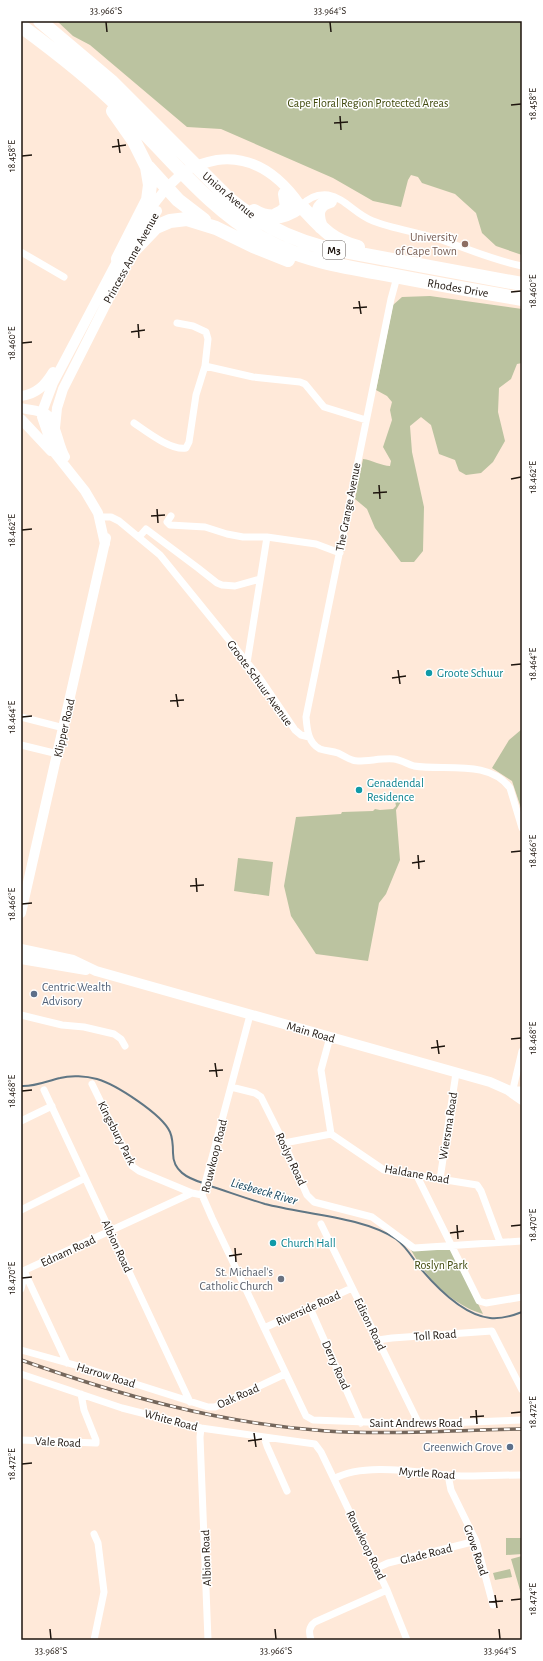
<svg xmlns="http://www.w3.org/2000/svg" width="543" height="1661" viewBox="0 0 543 1661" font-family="'Alegreya Sans',sans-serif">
	<rect width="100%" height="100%" fill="#ffe9d9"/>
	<path fill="#bbc3a0" d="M57 21H522V255L496 246 482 233 476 213 455 194 422 183 418 177 411 175 408 180 401 207 373 201 333 178 221 129 187 127 90 45 73 36Z
		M430 296 522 309V363L517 364 511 379 499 388 498 412 505 441 493 462 481 473 466 475 459 471 455 460 439 454 431 425 421 417 410 426 412 452 424 507 423 551 414 562H401L375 528 367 509 355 499 363 459C372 460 382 466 390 466L391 461 383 447 392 420 390 410 392 402 387 396 376 390 393 305 402 297Z
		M522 729V811L512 781 492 768 509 740Z
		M396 798H400L402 800 396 810 400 860 386 894 379 903 368 961 316 954 291 916 284 886 296 817 341 814 342 812 373 811 375 809 380 810 393 809 396 806 395 801Z
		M238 858 273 862 269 896 234 891Z
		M451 1248 483 1314C452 1305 426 1278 411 1250Z
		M506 1538H522V1554L506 1555Z
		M522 1556V1597L511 1559Z
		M510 1569 512 1577 495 1580 493 1573Z"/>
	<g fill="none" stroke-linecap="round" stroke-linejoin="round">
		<path stroke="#607684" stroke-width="2" d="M21 1086C34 1087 47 1081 60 1078 71 1075 86 1076 97 1079 115 1084 162 1114 170 1132 173 1139 173 1146 173 1153 173 1171 187 1178 203 1183
			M207 1185C226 1191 245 1198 265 1204 303 1214 364 1217 396 1239 407 1247 413 1259 421 1269 438 1289 463 1315 490 1318 501 1319 512 1316 522 1312"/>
		<path stroke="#fff" stroke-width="7" d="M301 206C308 198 317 194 328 195 345 198 356 215 373 221 391 228 415 232 435 238 464 247 492 260 522 266
			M21 252 64 277
			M397 277 391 299 306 717C307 729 308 743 320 749 326 751 332 751 338 753 345 756 350 761 358 761 370 761 382 758 394 759 402 760 407 764 414 766 444 771 489 759 510 788L522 828
			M177 323 193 326 206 332 208 339 205 366 253 377 300 382 305 384 324 407 366 420
			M134 423C146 431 171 451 186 448L189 442 196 395 205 366
			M171 516 167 522 170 525 205 527 227 534 243 537H267L316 544 340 553
			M100 517H111L119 521 160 555 259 677 295 730 301 735 309 737
			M139 537 146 529 198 568 217 583 222 585 235 586 260 579
			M247 663 267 537
			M21 717 64 728
			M21 745 58 754
			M21 1015 62 1025 84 1027 114 1034 121 1039 125 1046
			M250 1015 202 1195 212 1218 306 1416 313 1420 419 1424 522 1420
			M330 1037 321 1070 331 1134 384 1170 477 1185 481 1191 500 1242
			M92 1084 132 1166 139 1171 192 1193
			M231 1087 255 1093 261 1097 284 1143 307 1195 314 1202 372 1217 414 1248 522 1241
			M513 1089 522 1051
			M44 1090 190 1402
			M508 1090H522
			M21 1121 52 1106
			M284 1143 331 1134
			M417 1176 479 1301 486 1303 522 1297
			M440 1179 456 1073
			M21 1210 85 1178
			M321 1224 419 1424
			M24 1271 67 1363
			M21 1272 192 1193 202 1195
			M21 1289 23 1281 22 1272
			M310 1308 361 1423
			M264 1328 352 1288
			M378 1340 392 1338 492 1331 522 1390
			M21 1350 82 1367 208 1407H215L285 1374
			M21 1374 122 1408 201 1428 315 1444 321 1452 387 1590 407 1640
			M201 1428 200 1437 208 1640
			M264 1437 267 1446 287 1491
			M21 1440 96 1443V1440L84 1410 81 1394
			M448 1475 451 1490 476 1541 493 1605
			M334 1479C365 1461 425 1474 461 1476 481 1476 502 1475 522 1475
			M377 1568 388 1563 476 1541
			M94 1640 104 1592 98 1543 94 1534
			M311 1640C309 1633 308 1627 315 1622L387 1590"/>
		<path stroke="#fff" stroke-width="10" d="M146 215C157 199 171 181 187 170 196 165 207 162 217 160 254 155 281 177 301 206
			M21 396C37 394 45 385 53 372
			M21 408C29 410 39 410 46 414 56 421 58 446 65 457
			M21 419 51 451
			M55 428 57 408 63 389 115 286 145 229 157 211
			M105 544 98 513 85 491 54 452 42 417V412L53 383 121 254
			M21 913 106 538
			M21 949 73 960 96 971 490 1082 508 1090 522 1100
			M21 959 86 970"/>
		<path stroke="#fff" stroke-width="14" d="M40 21 111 81 229 199C257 222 287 238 322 247L522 284
			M21 26C55 51 89 77 119 107 167 153 209 211 269 242 306 261 345 267 385 274 431 283 476 291 522 299
			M113 111 134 141 147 167 150 185 148 200 118 259
			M148 167 178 200 204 220
			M254 211C270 221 286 217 301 206 320 226 330 240 358 247
			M276 215 282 212 287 207 285 194
			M321 227C316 215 316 205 330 201
			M132 252 156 227 170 221 187 219 216 228 253 246 288 260"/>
		<g stroke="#75675c" stroke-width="3.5">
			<path id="rail" d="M21 1360C122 1396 218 1423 326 1431 391 1435 457 1430 522 1429"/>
		</g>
		<use href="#rail" stroke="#fff" stroke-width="2" stroke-dasharray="6" stroke-linecap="butt"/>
	</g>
	<path fill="none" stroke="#1e150e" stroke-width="1.5" d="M106 22 107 32M330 22 331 32M511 105 521 104M340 116 341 130M334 123 348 122M118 139 120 153M112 147 126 145M22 156 32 155M511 292 521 291M359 301 361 314M353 308 367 307M138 324 139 338M131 332 145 330M22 343 32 342M511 479 521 477M379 485 380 499M373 493 387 492M157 509 158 523M151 516 165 515M22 530 32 529M511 665 521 664M398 670 400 684M392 678 406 676M176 694 178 707M170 701 184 700M22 717 32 716M511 852 521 851M418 855 419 869M412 863 425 861M196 878 197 892M190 886 204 885M22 904 32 903M511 1039 521 1038M437 1040 439 1054M431 1048 445 1046M215 1063 217 1077M209 1071 223 1070M22 1091 32 1090M457 1225 458 1239M511 1226 521 1225M450 1233 464 1231M235 1248 236 1262M229 1256 242 1254M22 1278 32 1277M476 1410 477 1424M511 1413 521 1412M470 1417 484 1416M254 1433 256 1447M248 1441 262 1439M22 1464 32 1463M495 1595 497 1608M511 1600 521 1599M489 1602 503 1601M50 1629 51 1639M275 1629 276 1639M499 1629 500 1639"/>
	<circle fill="#8d6e63" stroke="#fff" stroke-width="1.5" cx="465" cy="244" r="4"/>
	<g fill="#0f9aa8" stroke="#fff" stroke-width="1.5">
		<circle cx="429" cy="673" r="4"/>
		<circle cx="359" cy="790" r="4"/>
		<circle cx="273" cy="1243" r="4"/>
	</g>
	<g fill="#5c6f8a" stroke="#fff" stroke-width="1.5">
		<circle cx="34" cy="994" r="4"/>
		<circle cx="510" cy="1447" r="4"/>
	</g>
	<circle fill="#6b7280" stroke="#fff" stroke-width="1.5" cx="281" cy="1279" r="4"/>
	<g text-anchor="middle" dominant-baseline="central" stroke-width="3" stroke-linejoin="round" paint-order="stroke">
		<rect fill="#fff" stroke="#625b56" stroke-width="1" x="323" y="241" width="22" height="18" rx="3"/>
		<g font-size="11" font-weight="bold" fill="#1e150e">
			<text x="334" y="250">M3</text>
		</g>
		<g font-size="12" fill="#40490d" stroke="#fff">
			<text x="368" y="103">Cape Floral Region Protected Areas</text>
			<text x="441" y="1265">Roslyn Park</text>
		</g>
		<g font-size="12" fill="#1e150e" stroke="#fff">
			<text transform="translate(229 195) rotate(40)">Union Avenue</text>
			<text transform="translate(131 258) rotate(-61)">Princess Anne Avenue</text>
			<text transform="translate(458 288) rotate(10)">Rhodes Drive</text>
			<text transform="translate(348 507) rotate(-79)">The Grange Avenue</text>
			<text transform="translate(260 683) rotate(54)">Groote Schuur Avenue</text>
			<text transform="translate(64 728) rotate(-77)">Klipper Road</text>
			<text transform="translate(311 1032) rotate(16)">Main Road</text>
			<text transform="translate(448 1126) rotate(-81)">Wiersma Road</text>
			<text transform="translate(117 1133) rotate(63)">Kingsbury Park</text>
			<text transform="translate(214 1156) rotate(-76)">Rouwkoop Road</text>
			<text transform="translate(291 1159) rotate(65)">Roslyn Road</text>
			<text transform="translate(417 1174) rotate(10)">Haldane Road</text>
			<text transform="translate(117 1246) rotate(65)">Albion Road</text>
			<text transform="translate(68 1251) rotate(-25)">Ednam Road</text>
			<text transform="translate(308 1308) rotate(-24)">Riverside Road</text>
			<text transform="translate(370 1324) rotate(64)">Edison Road</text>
			<text transform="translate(435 1335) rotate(-4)">Toll Road</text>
			<text transform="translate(336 1365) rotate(66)">Derry Road</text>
			<text transform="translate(106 1375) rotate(17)">Harrow Road</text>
			<text transform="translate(238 1396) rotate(-24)">Oak Road</text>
			<text transform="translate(171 1420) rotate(15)">White Road</text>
			<text x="416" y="1423">Saint Andrews Road</text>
			<text transform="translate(58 1442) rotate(3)">Vale Road</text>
			<text transform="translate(427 1473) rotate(4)">Myrtle Road</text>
			<text transform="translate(366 1545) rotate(64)">Rouwkoop Road</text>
			<text transform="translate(476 1550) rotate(71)">Grove Road</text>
			<text transform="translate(426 1554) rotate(-14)">Glade Road</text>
			<text transform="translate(206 1558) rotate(-92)">Albion Road</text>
		</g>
		<g font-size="12" fill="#785e54" stroke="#fff" text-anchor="end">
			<text x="457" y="237">University<tspan x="457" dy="14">of Cape Town</tspan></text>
		</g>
		<g font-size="12" fill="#0d838f" stroke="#fff" text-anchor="start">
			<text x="437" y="673">Groote Schuur</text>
			<text x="367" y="783">Genadendal<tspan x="367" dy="14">Residence</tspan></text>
			<text x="281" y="1243">Church Hall</text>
		</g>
		<g font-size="12" fill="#4e5e75" stroke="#fff" text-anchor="start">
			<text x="42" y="987">Centric Wealth<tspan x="42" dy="14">Advisory</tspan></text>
			<text x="502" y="1447" text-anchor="end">Greenwich Grove</text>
		</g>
		<g font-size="12" fill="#5b616d" stroke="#fff" text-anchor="end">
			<text x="273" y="1272">St. Michael's<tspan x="273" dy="14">Catholic Church</tspan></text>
		</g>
		<g font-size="13" font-style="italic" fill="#0d3e56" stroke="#fff">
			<text transform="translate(264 1192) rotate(16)">Liesbeeck River</text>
		</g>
	</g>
	<rect width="543" height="1661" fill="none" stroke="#ffffff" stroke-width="44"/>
	<rect x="22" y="22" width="499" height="1617" fill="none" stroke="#1e150e" stroke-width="1.5"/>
	<g font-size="10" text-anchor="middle" fill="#1e150e">
		<text x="106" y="14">33.966°S</text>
		<text x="330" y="14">33.964°S</text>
		<text transform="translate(532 104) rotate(-90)" y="4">18.458°E</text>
		<text transform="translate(11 156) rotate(-90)" y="4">18.458°E</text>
		<text transform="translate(532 291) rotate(-90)" y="4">18.460°E</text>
		<text transform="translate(11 343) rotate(-90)" y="4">18.460°E</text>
		<text transform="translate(532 477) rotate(-90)" y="4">18.462°E</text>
		<text transform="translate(11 530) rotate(-90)" y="4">18.462°E</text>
		<text transform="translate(532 664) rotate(-90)" y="4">18.464°E</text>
		<text transform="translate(11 717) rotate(-90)" y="4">18.464°E</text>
		<text transform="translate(532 851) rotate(-90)" y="4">18.466°E</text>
		<text transform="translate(11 904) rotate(-90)" y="4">18.466°E</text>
		<text transform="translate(532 1038) rotate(-90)" y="4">18.468°E</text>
		<text transform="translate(11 1091) rotate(-90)" y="4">18.468°E</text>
		<text transform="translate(532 1225) rotate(-90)" y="4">18.470°E</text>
		<text transform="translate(11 1278) rotate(-90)" y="4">18.470°E</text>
		<text transform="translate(532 1412) rotate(-90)" y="4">18.472°E</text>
		<text transform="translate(11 1464) rotate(-90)" y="4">18.472°E</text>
		<text transform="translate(532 1599) rotate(-90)" y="4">18.474°E</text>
		<text x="51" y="1654">33.968°S</text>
		<text x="276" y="1654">33.966°S</text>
		<text x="500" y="1654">33.964°S</text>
	</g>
</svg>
